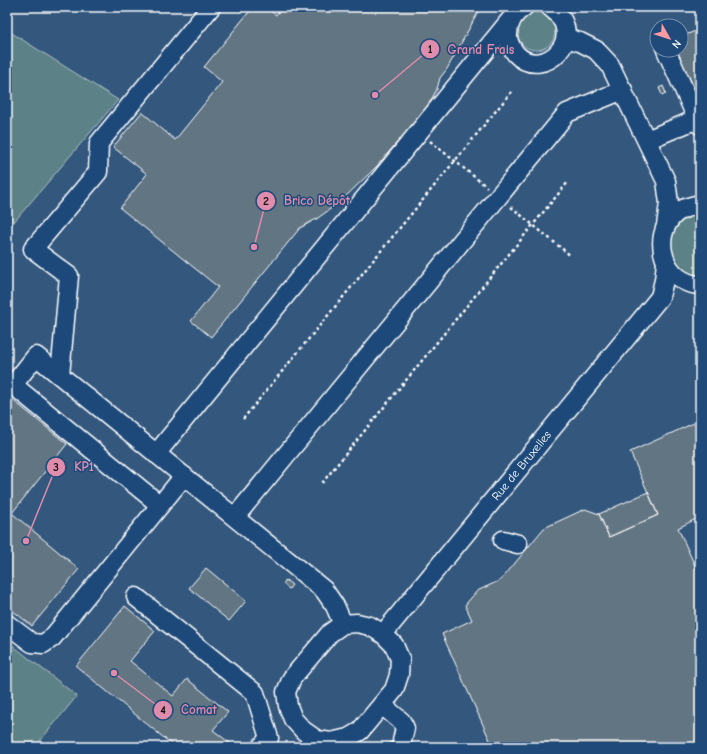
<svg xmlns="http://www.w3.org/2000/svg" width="707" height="754" viewBox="0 0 707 754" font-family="'Comic Neue',sans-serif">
	<rect width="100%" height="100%" fill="#33577d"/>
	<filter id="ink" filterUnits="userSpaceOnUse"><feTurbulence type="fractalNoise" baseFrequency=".025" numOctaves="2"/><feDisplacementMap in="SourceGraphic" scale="8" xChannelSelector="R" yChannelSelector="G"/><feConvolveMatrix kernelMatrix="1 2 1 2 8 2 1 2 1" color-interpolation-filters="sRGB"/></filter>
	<g filter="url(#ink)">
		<path fill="#5c8287" stroke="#aec0c3" d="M517 31a19 19 0 1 1 38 0a19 19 0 1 1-38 0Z
			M7 30 118 100 7 230Z
			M700 211V275C671 275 663 240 680 221 684 216 694 214 700 211Z
			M7 641 77 696 35 747H7Z"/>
		<path fill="#627583" stroke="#fff" d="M253 7H265L276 15 283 7H481L447 69 440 78 437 89 429 104 412 125 377 166 341 201 318 218 300 228 211 337 191 321 218 287 120 208 147 174 113 147 142 112 175 140 222 82 204 67Z
			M700 29V105L675 50H681V37Z
			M663 86 666 93 662 95 659 88Z
			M9 397 67 444 12 513 7 509V399Z
			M694 423 700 436V517L678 528 700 577V747H493L442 634 472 620 465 605 477 591 501 580 544 528 585 509 599 514 609 537 658 515 630 452Z
			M648 492 658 515 609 537 599 514Z
			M7 509 79 569 32 626 7 606Z
			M206 568 246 601 229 621 189 588Z
			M286 580 292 585 289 589 283 584Z
			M125 606 155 631 130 661 173 696 187 679 228 712 213 730 235 747H175L76 666Z
			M391 742 393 747H380Z"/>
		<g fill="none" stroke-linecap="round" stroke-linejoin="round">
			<g stroke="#fff" stroke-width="21">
				<g id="minor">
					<path d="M524 7C513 14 507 24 508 38 509 44 512 49 516 54 542 82 591 37 550 7"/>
					<path d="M566 38 580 42 596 50 610 65 666 181 669 203 666 226"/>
					<path d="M666 50 700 125"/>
					<path d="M647 140 697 119"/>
					<path d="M700 204C691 206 682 208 675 214 649 238 665 284 700 285"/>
					<path d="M60 375 69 276 33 249 98 172 99 143 211 7"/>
					<path d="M156 454 511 19"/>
					<path d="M160 505 13 385 36 356 324 590 335 606 343 624"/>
					<path d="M235 517 567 113 623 90"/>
					<path d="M503 540 518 544"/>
					<path d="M136 597 255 693 269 738 261 747"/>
					<path d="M357 623 370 626 383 634 394 645 400 659 399 675 394 690 360 731 348 738 331 742 317 740 304 731 293 719 288 706 286 692 292 678 330 633 343 624Z"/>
					<path d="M7 624 32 643 43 644 52 638 184 476"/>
					<path id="s1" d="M383 634 660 297 664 280 666 263"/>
					<path d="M382 705 401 721 405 728 402 741"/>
				</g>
			</g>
			<path stroke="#fff" stroke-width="2.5" stroke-dasharray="3 3" stroke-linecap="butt" d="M430 141 487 187
				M511 207 571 256
				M243 419 513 90
				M322 483 568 182"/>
			<use href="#minor" stroke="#1f4a7a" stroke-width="18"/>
		</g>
	</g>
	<g text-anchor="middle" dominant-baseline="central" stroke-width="3" stroke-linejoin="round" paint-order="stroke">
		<g font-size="12" fill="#fff" stroke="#1f4a7a">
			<text stroke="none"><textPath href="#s1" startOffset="218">Rue de Bruxelles</textPath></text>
		</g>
	</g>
	<path fill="none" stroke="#e08cad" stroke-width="1.5" d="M375 95L430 49M254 247L266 201M26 541L56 467M114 673L163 710"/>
	<g fill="#e08cad" stroke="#1f4a7a" stroke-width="1.5">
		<circle cx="375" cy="95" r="4"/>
		<circle cx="254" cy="247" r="4"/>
		<circle cx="26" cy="541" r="4"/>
		<circle cx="114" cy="673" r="4"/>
		<circle cx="430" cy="49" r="10"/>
		<circle cx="266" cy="201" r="10"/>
		<circle cx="56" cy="467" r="10"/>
		<circle cx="163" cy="710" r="10"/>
	</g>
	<g font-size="12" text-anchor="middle" font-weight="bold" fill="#111">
		<text x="430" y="53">1</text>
		<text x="266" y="205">2</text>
		<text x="56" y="471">3</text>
		<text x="163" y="714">4</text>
	</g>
	<g font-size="13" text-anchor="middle" font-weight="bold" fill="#e08cad" stroke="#1f4a7a" stroke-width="3" stroke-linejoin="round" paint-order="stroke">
		<text x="481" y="54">Grand Frais</text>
		<text x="317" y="205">Brico Dépôt</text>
		<text x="84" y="471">KP1</text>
		<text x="199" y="714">Comat</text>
	</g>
	<rect width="707" height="754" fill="none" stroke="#1f4a7a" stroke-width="24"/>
	<rect x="12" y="12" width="683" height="730" fill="none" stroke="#fff" stroke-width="1.5" filter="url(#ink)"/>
	<g transform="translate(669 38) rotate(129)"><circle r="19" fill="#1f4a7a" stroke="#7992af"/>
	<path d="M0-3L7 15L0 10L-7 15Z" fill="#ff9aa2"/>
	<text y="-6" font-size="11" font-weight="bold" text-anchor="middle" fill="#ffffff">N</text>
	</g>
</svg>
